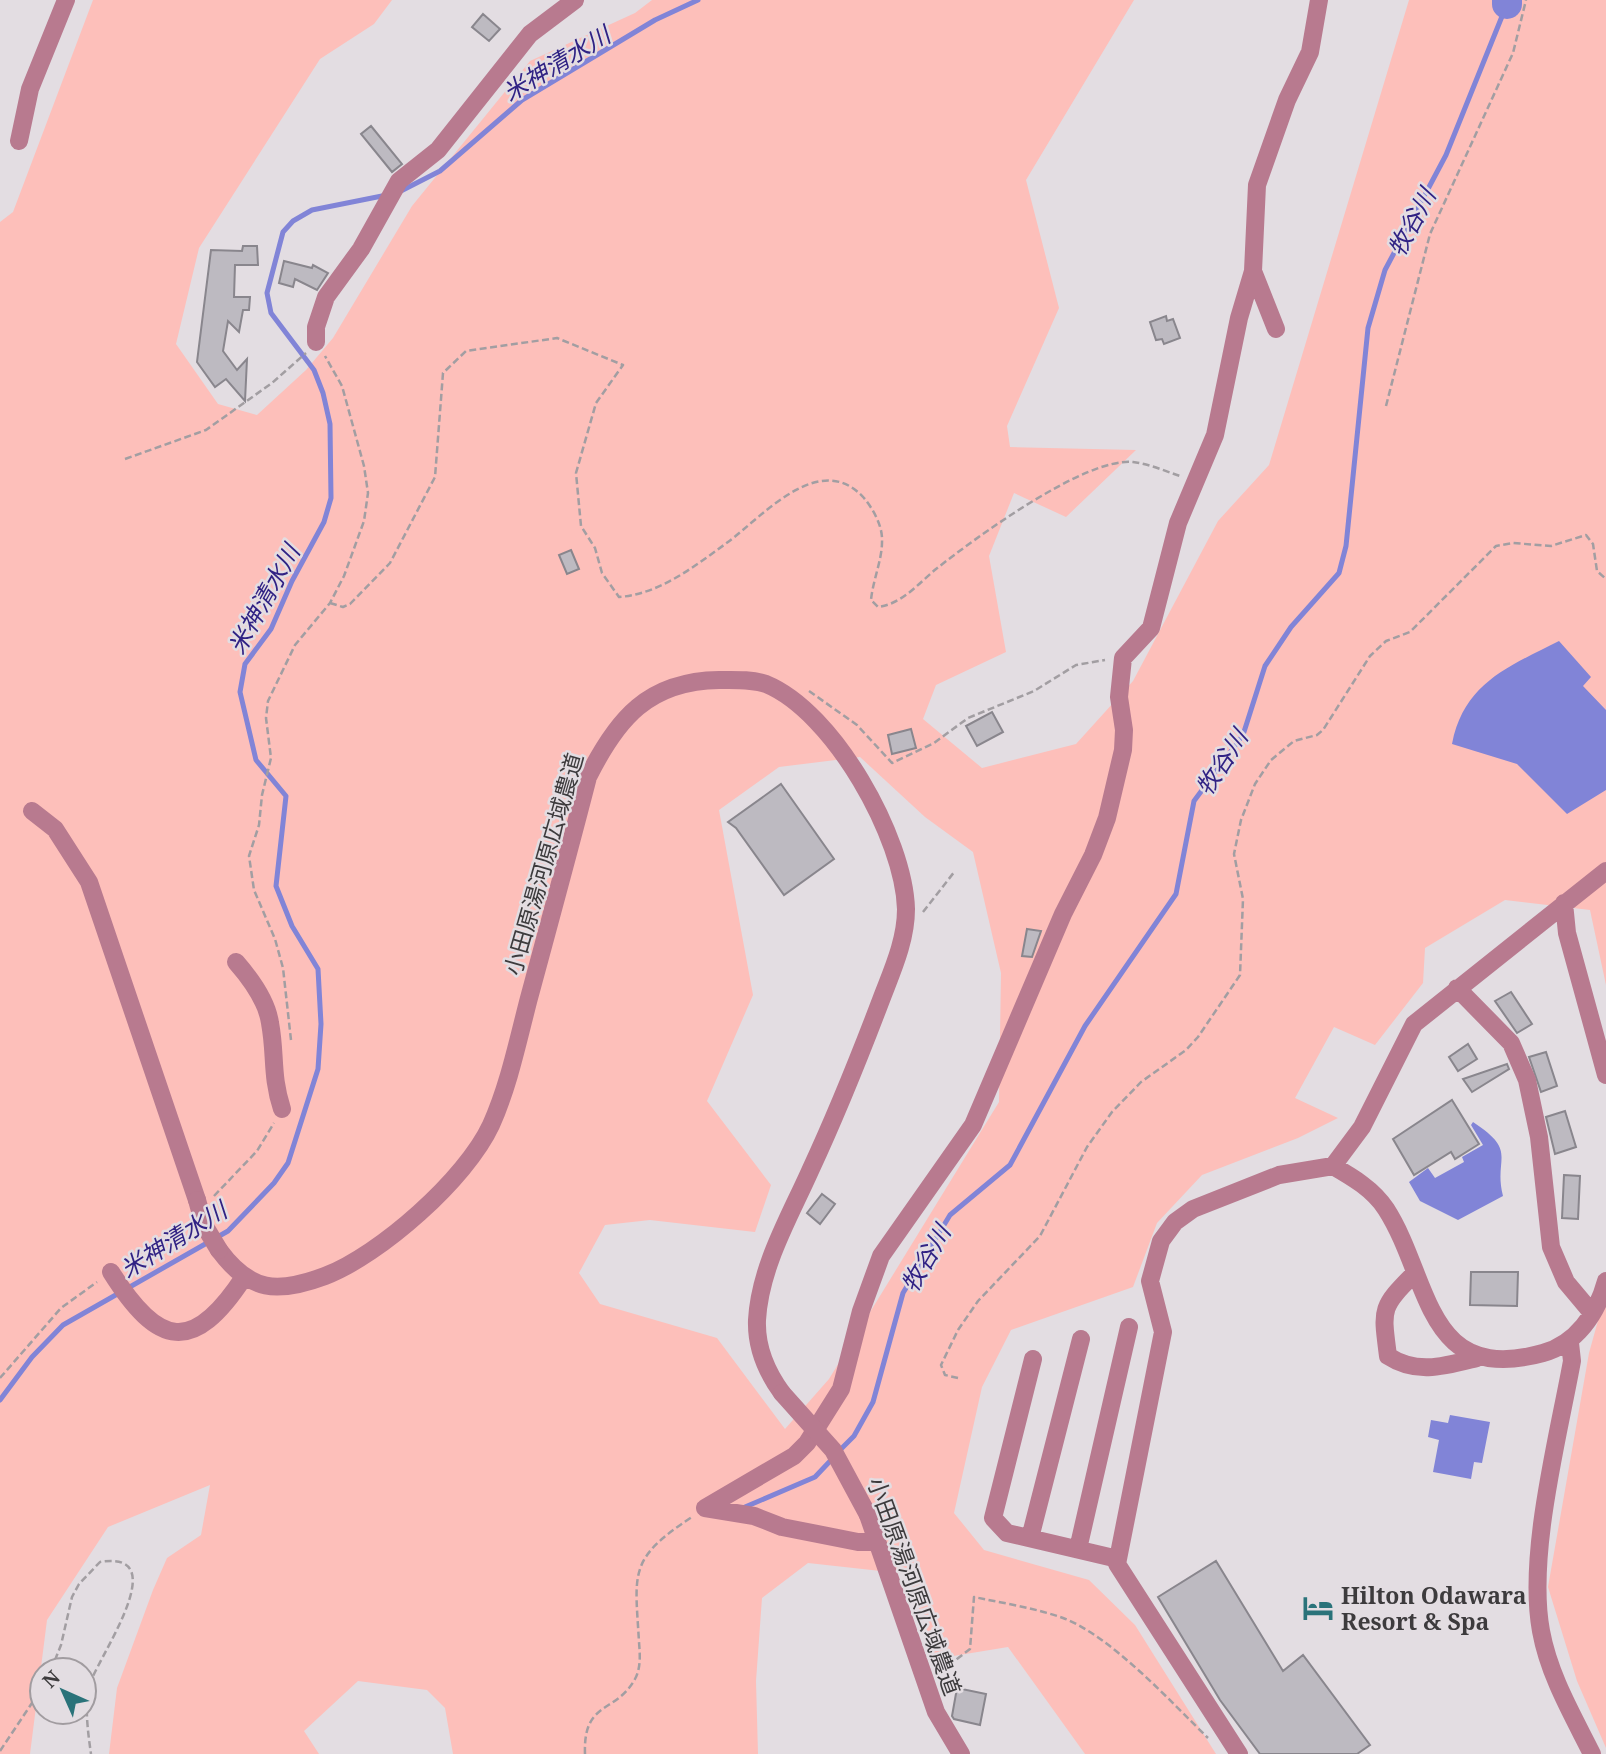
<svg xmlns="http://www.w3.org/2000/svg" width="1606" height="1754" viewBox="0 0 1606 1754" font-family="'Noto Serif','Noto Sans JP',serif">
	<rect width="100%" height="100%" fill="#e3dde2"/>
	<path fill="#fdbfba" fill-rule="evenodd" d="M93 0H392L374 24 320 59 199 248 176 344 218 404 257 415 306 370 333 338 412 206 530 61 635 13 652 0H1134L1026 180 1059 308 1007 426 1010 447 1136 450 1066 517 1014 493 989 556 1006 652 936 685 923 719 982 768 1076 744 1133 681 1218 521 1269 465 1409 0H1606V985L1590 910 1505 900 1425 948 1423 983 1375 1045 1334 1027 1295 1098 1338 1118 1298 1138 1202 1175 1157 1223 1133 1287 1011 1330 982 1387 954 1513 984 1550 1089 1580 1135 1625 1216 1754H1085L1008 1647 935 1659 908 1574 808 1563 762 1598 756 1681 758 1754H453L445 1708 427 1690 358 1681 304 1731 319 1754H109L117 1688 153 1590 167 1558 201 1535 210 1485 108 1527 47 1620 30 1754H0V222L13 212ZM860 757 925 817 973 852 1001 973 999 1102 829 1379 785 1429 717 1338 600 1304 579 1273 605 1225 650 1220 755 1232 771 1185 707 1101 753 995 719 810 779 767Z
		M1606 1292V1748L1577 1681 1548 1587 1589 1353Z"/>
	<path fill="#8184d7" d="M1559 641 1591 677 1583 686 1606 710V790L1567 814 1517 764 1452 744C1464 683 1508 667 1559 641Z
		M1473 1122C1519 1152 1493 1157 1503 1196L1458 1220 1420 1201 1409 1182 1428 1168 1435 1178 1464 1162 1462 1157 1483 1145 1471 1125Z
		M1450 1415 1490 1422 1482 1463 1474 1462 1471 1479 1433 1472 1439 1440 1428 1437 1431 1420 1448 1423Z"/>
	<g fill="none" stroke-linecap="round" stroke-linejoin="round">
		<path stroke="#8184d7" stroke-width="5" d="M397 193 440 171 522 100 655 20 698 0
			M0 1400 32 1357 63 1325 228 1231 274 1183 288 1163 318 1069 321 1024 318 969 292 926 276 886 286 796 256 760 240 692 245 664 271 629 292 581 324 522 331 498 330 424 323 393 314 370 271 313 267 293 283 232 293 221 312 210 387 195
			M839 1451 854 1436 873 1402 903 1293 950 1215 1010 1165 1085 1026 1176 894 1194 801 1243 735 1265 666 1291 627 1339 573 1346 546 1368 328 1385 270 1446 155 1507 4
			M745 1507 815 1477 833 1458"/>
		<path stroke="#8184d7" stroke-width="30" d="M1507 4V0"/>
	</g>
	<path fill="#bdbac1" stroke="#89868d" stroke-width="2" d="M483 14 500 29 489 41 472 27Z
		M371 126 402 164 392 172 361 134Z
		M243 246H257L258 265H235L234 297H250L249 310H243L239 332 228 321 223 351 237 370 247 359 245 401 226 379 215 387 197 362 211 250 242 251Z
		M284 261 312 268 313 265 328 273 317 290 295 279 293 287 279 283Z
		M1166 316 1167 321 1173 319 1180 338 1164 344 1162 339 1156 340 1150 322Z
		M571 550 579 569 567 574 559 555Z
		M992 712 1003 732 977 746 966 726Z
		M911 729 916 748 892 754 888 735Z
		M781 784 834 859 784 895 736 828 728 822Z
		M1027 929 1041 931 1032 957 1022 956Z
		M1511 992 1532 1024 1517 1033 1495 1001Z
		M1468 1044 1477 1059 1458 1071 1449 1057Z
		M1546 1052 1557 1086 1541 1092 1529 1057Z
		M1507 1064 1509 1069 1472 1092 1463 1079Z
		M1452 1100 1479 1144 1455 1159 1451 1152 1414 1175 1393 1139Z
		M1565 1111 1576 1147 1555 1154 1546 1117Z
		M1564 1175 1580 1176 1578 1219 1562 1218Z
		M822 1194 835 1204 820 1224 807 1213Z
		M1471 1272H1518L1517 1306 1470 1305Z
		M1216 1561 1283 1671 1303 1655 1370 1745 1357 1754H1260L1220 1700 1158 1597Z
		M957 1688 986 1694 980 1725 954 1719 952 1716Z"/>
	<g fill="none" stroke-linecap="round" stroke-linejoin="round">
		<path stroke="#a29ea2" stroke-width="2.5" stroke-dasharray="7 3.5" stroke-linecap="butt" d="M1386 406 1430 234 1513 53 1526 0
			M125 459 206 430 272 383 306 353
			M330 603 343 607 350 604 390 563 435 477 443 373 466 351 557 338 623 365 596 403 576 473 581 526 595 548 602 573 619 597C660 594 695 566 728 542 763 516 820 449 864 498 873 509 883 526 882 542 882 560 873 580 871 600L878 607C902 604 919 583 936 569 974 539 1085 457 1133 462 1149 464 1165 471 1180 476
			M809 691 857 725 892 763 934 743 968 718 1034 691 1076 665 1105 660
			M923 912 955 871
			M291 1040 283 968 275 939 254 890 249 856 259 825 262 795 271 758 266 718 268 701 295 645 330 603 344 576 364 521 368 493 364 466 342 386 325 356
			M214 1196 257 1151 274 1123
			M126 1263 185 1226
			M0 1378 61 1308 97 1282
			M958 1378 945 1375 941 1365 958 1330 978 1301 1040 1236 1087 1147 1112 1112 1141 1082 1186 1050 1198 1037 1240 975 1243 899 1234 854 1241 820 1255 784 1271 760 1294 741 1317 735 1323 730 1370 656 1386 641 1410 632 1496 546 1513 543 1551 546 1586 535 1593 544 1597 571 1606 579
			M51 1670 61 1645 72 1597 79 1584 100 1562C178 1549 93 1664 88 1689 85 1710 88 1733 91 1754
			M940 1672 970 1649 974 1597C1003 1603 1035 1608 1063 1618 1111 1636 1171 1702 1208 1738
			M0 1751 42 1688
			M585 1754C583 1700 616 1714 635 1679 641 1668 640 1655 639 1642 635 1572 628 1559 692 1517"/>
		<path stroke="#b87a8f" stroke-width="18" d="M19 141 30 89 66 0
			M1253 271 1276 329
			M316 342V327L326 297 361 249 399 181 438 150 530 34 575 0
			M32 811 55 829 89 882 197 1200
			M1564 903 1567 933 1606 1075
			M236 962C250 978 267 1002 270 1023 276 1055 271 1075 282 1109
			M1457 988 1511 1043 1527 1080 1539 1137 1551 1247 1566 1282 1592 1313
			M1333 1166 1362 1127 1414 1024 1606 871
			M219 1250C250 1292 277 1294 325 1276 380 1255 466 1179 491 1125 509 1085 518 1040 529 998 549 924 569 851 588 777 617 719 648 681 719 680 733 680 752 679 766 684 834 712 904 838 906 909 906 941 892 971 881 1000 859 1058 836 1115 810 1171 789 1218 760 1267 757 1320 756 1347 766 1371 782 1393
			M111 1272C158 1347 193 1355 244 1277
			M1414 1274C1380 1308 1382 1309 1388 1356 1417 1375 1445 1366 1477 1358
			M1570 1343 1572 1361C1558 1438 1527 1556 1541 1631 1549 1675 1572 1714 1592 1754
			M1033 1359 993 1518 1007 1533 1118 1559
			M705 1508 794 1456 807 1443 841 1389 861 1311 881 1256 973 1125 1063 914 1093 855 1107 818 1123 750 1124 730 1119 697 1123 658 1151 628 1178 523 1215 435 1239 318 1253 271 1257 185 1287 100 1310 52 1319 0
			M705 1508 754 1516 782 1527 858 1542H877
			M868 1515 936 1712 961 1754
			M1030 1538 1081 1339
			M1078 1549 1129 1327
			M1239 1754 1117 1564 1163 1332 1150 1281 1161 1241 1175 1222 1193 1209 1279 1175 1333 1166C1352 1177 1373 1189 1386 1209 1431 1279 1424 1386 1543 1353 1576 1344 1597 1314 1606 1281"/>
		<path stroke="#b87a8f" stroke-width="18" d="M197 1200 204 1225 219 1250
			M782 1393 833 1450 868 1515"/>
	</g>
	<defs>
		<g id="hotel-bare" transform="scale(2.415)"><path d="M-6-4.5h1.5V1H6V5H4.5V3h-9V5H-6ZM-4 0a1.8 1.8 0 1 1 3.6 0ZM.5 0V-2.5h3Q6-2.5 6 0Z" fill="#2a737a" stroke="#e3dde2" stroke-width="2.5" paint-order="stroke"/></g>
	</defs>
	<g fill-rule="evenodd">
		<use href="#hotel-bare" x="1318" y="1608"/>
	</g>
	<g text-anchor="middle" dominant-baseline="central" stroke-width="5" stroke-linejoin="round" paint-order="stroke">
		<g font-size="23" fill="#3d3b3d" stroke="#e3dde2">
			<text transform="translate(543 864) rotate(-74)">小田原湯河原広域農道</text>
			<text transform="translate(915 1586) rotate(70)">小田原湯河原広域農道</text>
		</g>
		<g font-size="23" font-weight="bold" fill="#3d3b3d" stroke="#e3dde2" text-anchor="start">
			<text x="1341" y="1595">Hilton Odawara<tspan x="1341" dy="26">Resort &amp; Spa</tspan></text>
		</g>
		<g font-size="24" font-style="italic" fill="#302284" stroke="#e3dde2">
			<text transform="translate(556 63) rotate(-31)">米神清水川</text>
			<text transform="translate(1411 222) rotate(-62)">牧谷川</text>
			<text transform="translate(263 599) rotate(-61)">米神清水川</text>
			<text transform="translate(1221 762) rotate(-57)">牧谷川</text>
			<text transform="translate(173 1239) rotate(-32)">米神清水川</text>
			<text transform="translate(925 1258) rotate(-60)">牧谷川</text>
		</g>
	</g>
	<g transform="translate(63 1691) rotate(315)"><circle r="33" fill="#e3dde2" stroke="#a19ca0" stroke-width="2"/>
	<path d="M0-5L12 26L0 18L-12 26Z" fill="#2a737a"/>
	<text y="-10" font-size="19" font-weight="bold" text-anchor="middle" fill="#3d3b3d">N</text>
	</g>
</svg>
